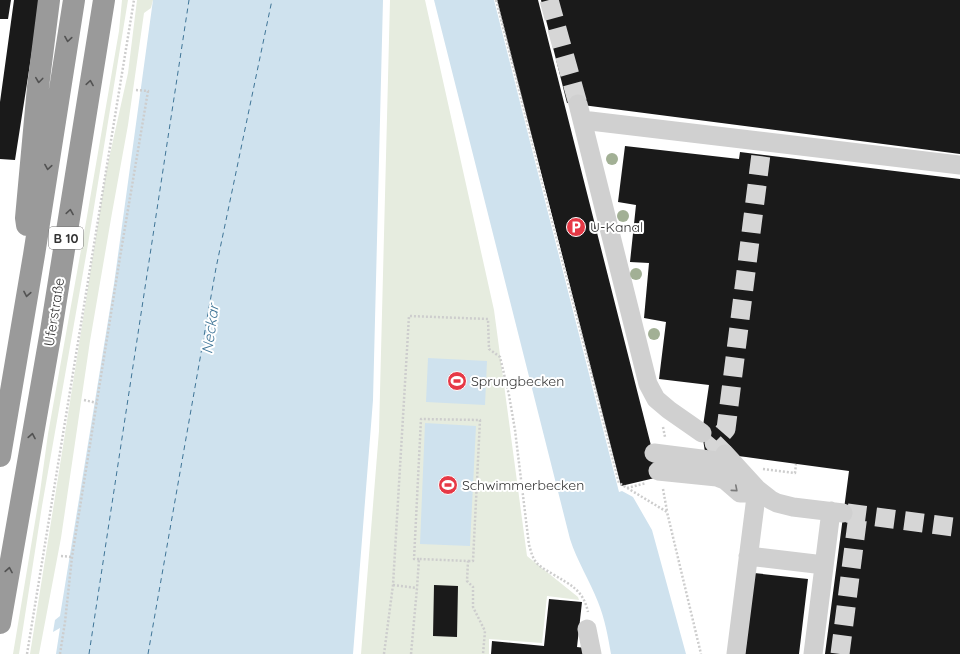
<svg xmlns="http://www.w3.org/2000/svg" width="960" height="654" viewBox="0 0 960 654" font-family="Quicksand,sans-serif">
	<rect width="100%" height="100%" fill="#fff"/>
	<path fill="#e6ecdf" d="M122 0H128L87 250 42 506 19 654H13L40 492 48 434 86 222 119 31Z
		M137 0H153L151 8 144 13 128 125 112 213 90 341 61 538 39 654H30L54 503 80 338 106 172 128 73Z
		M390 0H425L494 310 527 556 578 597 579 600 547 596 542 643 489 639V654H361L379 431Z"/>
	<path fill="#cfe2ee" d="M153 0H383L373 400 353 654H56L60 628 53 632 55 620 60 616 114 284Z
		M434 0H494L619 492 622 491 633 497 652 530 686 654H611C608 637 605 619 598 602 590 581 577 561 570 539Z
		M428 358 487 361 485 405 426 402Z
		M425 423 476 426 470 546 420 544Z"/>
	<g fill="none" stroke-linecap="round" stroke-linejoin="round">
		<path stroke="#3f7597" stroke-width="1" stroke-dasharray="5 4" stroke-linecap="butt" d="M89 654 189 0
			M148 654 216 268 272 0"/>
	</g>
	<path fill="#1a1a1a" d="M0 0H11L8 19H0Z
		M14 0H40L15 160 0 159V102Z
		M497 0H538L659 477 621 486Z
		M541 0H960V154L567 103Z
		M625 146 739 159 740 152 960 179V654H825L849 471 746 457 705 452 702 433 709 385 659 379 666 322 644 318 649 263 630 262 636 205 618 202Z
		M754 573 808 579 799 654H745Z
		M434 585 458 586 457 637 433 636Z
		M549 599 582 602 577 647 585 648 584 654H491L492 641 544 646Z"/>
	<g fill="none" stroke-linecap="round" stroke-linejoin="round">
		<path stroke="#d6d6d6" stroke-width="19" stroke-dasharray="19 10" stroke-linecap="butt" d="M549 0 578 104
			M725 454 714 443 726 429 761 154
			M847 513 960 528
			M840 654 858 515"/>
		<path stroke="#cdcdcd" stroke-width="2.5" stroke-dasharray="2 2" stroke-linecap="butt" d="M496 0 619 483 667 512 701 654
			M84 400 97 403
			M663 427 665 437
			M763 469 795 473 796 464
			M627 488 646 483
			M663 489 667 511
			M61 556 72 557
			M419 559H414L421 419 480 420 473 561H468
			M393 585 417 588
			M27 654 134 0
			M60 654 65 622 72 557 121 251 148 91 136 90
			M384 654 393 585 409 316 488 319 489 349 500 357 509 395 515 430 529 545C531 551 532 557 536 562 540 567 546 570 551 573 570 585 583 589 588 612
			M411 654 417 588 419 559 468 561 467 581 473 587V607L485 631 483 654"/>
		<path stroke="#d0d0d0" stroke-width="19" d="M578 104 582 120
			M702 433 669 410 656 399 648 384 582 120 960 165
			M654 453 733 463
			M725 454 757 489 771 500 777 503 793 507 843 513
			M658 471 717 477 725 480 740 493H746L757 489 736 654
			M748 556 824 565
			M587 629 592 654
			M813 654 831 511"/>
		<path stroke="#9a9a9a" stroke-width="22" d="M27 225 26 218 38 87 49 0
			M0 456 34 255 74 0
			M0 623 51 331 104 0"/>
	</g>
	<g fill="#a2b095">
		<circle cx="612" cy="159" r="6"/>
		<circle cx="623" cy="216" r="6"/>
		<circle cx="636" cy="274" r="6"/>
		<circle cx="654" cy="334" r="6"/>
	</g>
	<defs><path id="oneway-chevron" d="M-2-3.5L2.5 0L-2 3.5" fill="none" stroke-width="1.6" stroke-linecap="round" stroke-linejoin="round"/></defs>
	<g stroke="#525252">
		<use href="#oneway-chevron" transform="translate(68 39) rotate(99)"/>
		<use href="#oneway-chevron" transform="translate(39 80) rotate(97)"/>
		<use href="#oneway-chevron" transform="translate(90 83) rotate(-81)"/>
		<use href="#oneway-chevron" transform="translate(48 167) rotate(99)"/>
		<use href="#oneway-chevron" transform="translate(70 212) rotate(-81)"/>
		<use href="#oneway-chevron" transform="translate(27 294) rotate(100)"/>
		<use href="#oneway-chevron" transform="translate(32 436) rotate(-80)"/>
		<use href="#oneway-chevron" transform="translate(9 570) rotate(-80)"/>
	</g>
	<use stroke="#7a7a7a" href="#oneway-chevron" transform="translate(735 489) rotate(41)"/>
	<defs>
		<g id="parking-disc" transform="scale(1)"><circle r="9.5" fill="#e63946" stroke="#fff"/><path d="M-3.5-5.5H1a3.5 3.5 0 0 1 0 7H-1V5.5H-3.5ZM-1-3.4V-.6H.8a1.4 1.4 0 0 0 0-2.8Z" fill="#fff"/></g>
		<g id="stadium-disc" transform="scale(1)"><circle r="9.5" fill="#e63946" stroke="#fff"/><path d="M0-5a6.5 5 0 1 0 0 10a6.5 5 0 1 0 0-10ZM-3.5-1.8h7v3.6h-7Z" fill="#fff"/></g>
	</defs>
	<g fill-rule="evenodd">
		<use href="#parking-disc" x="576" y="227"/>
		<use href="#stadium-disc" x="457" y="381"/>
		<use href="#stadium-disc" x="448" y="485"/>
	</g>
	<g text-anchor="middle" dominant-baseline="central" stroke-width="4" stroke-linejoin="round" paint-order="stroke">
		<rect fill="#fff" stroke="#707070" stroke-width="1" x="49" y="227" width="34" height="22" rx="3"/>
		<g font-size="13" font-weight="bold" fill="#333">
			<text x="66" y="238">B 10</text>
		</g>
		<g font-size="14" fill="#333" stroke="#fff" text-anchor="start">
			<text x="590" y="227">U-Kanal</text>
			<text x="471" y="381">Sprungbecken</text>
			<text x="462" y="485">Schwimmerbecken</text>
		</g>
		<g font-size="14" fill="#333" stroke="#fff">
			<text transform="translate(54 312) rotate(-81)">Uferstraße</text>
		</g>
		<g font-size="15" font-style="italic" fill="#3f7597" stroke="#fff">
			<text transform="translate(210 329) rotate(-82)">Neckar</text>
		</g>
	</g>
</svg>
